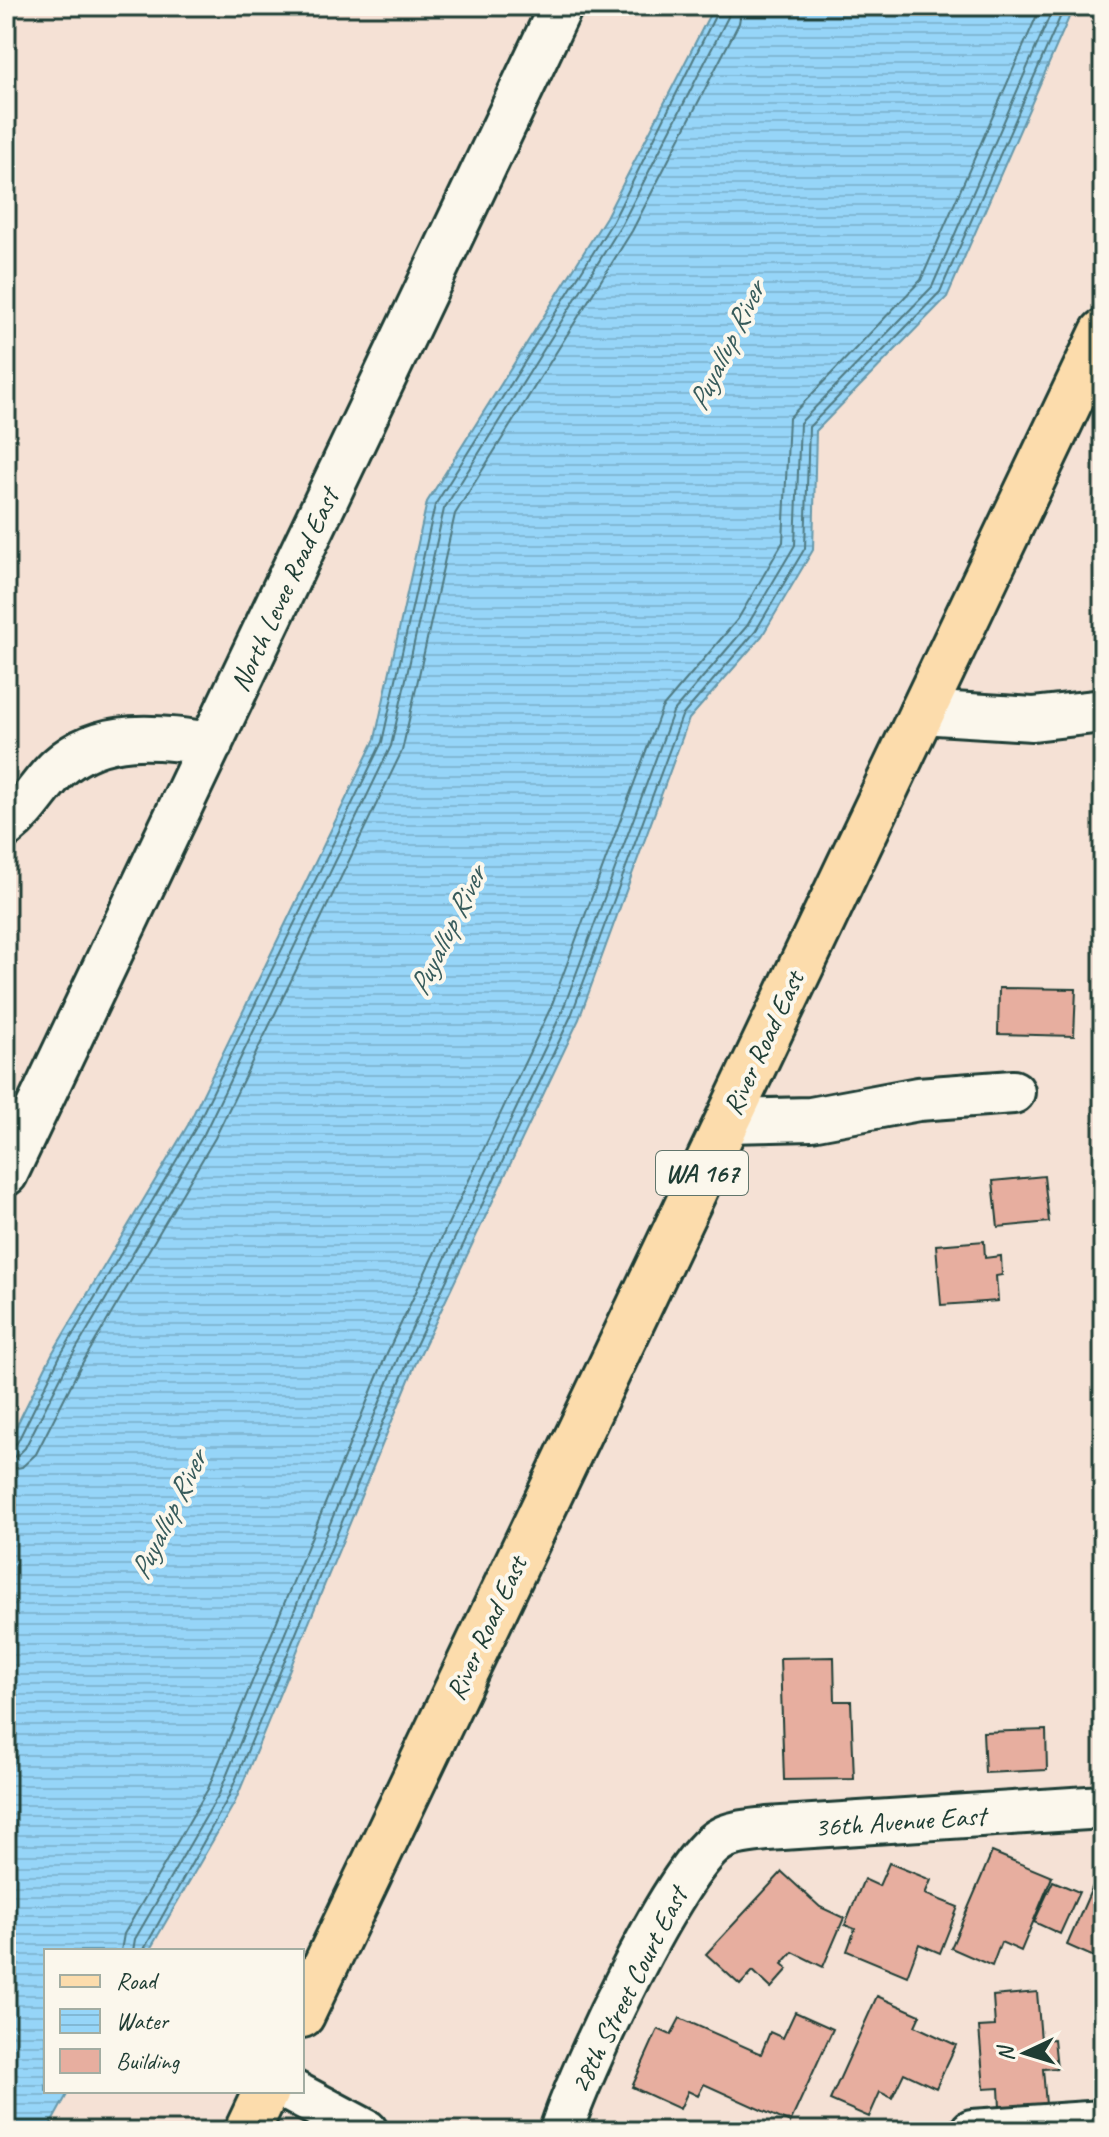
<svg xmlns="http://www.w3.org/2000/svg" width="1109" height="2137" viewBox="0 0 1109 2137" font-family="Caveat,sans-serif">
	<defs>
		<pattern id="water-rules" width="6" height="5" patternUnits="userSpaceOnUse" patternTransform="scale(2)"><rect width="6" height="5" fill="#96d5f8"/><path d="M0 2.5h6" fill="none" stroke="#81b8d5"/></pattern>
	</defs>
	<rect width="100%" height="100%" fill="#f5e1d5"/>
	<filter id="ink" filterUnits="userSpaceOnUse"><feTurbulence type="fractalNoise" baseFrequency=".0125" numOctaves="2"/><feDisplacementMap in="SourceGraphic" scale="16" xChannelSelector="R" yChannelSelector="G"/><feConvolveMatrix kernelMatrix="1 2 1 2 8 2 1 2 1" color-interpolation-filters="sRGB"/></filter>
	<g filter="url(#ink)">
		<path fill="url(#water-rules)" stroke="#6698aa" stroke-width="2" d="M714 6H1074L947 297 816 431 813 550 762 636 689 719 579 1019 415 1365 235 1802 149 1951H46V2091H69L47 2131H6V1447L53 1352 188 1125 375 739 427 502 606 217Z"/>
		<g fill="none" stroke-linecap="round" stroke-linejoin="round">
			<path stroke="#4f7a82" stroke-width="2" d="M6 1448 17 1443 60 1356 195 1129 382 742 435 505 613 221 720 6
				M6 1458 17 1456 25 1448 69 1361 204 1134 391 746 444 509 621 226 728 17 730 6
				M6 1470 22 1467 36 1454 80 1367 215 1138 402 751 455 514 632 231 739 23 742 6
				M121 1951 124 1934 208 1789 387 1353 551 1007 662 708 738 619 783 542 789 418 921 280 1041 6
				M133 1951 135 1939 219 1794 398 1358 562 1012 673 712 747 626 795 545 800 423 932 287 1054 6
				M143 1951 228 1798 408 1362 571 1016 682 716 755 632 805 548 809 427 940 292 1065 6"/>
		</g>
		<path fill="#e7ae9f" stroke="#1f3d34" stroke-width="2" d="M999 988 1076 989 1074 1036 998 1034Z
			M1044 1176 1049 1222 998 1227 993 1181Z
			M984 1241 985 1258 1001 1256 1002 1275 996 1276 998 1301 941 1305 936 1245Z
			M834 1657 835 1701H851L854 1779 784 1780 780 1658Z
			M1046 1730 1047 1770 985 1773 983 1732Z
			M992 1852 1052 1877 1021 1951 1001 1942 992 1966 951 1948Z
			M889 1863 931 1880 925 1894 958 1907 940 1953 919 1944 907 1976 847 1951 855 1929 845 1925 864 1879 879 1886Z
			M1103 1863V1961L1067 1945Z
			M782 1872 820 1907 844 1918 823 1967 793 1952 782 1964 788 1969 771 1988 753 1971 740 1985 706 1954Z
			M1053 1881 1079 1892 1060 1934 1034 1922Z
			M1037 1992 1041 2040 1054 2039 1057 2068 1043 2069 1046 2105 1000 2108 999 2088 984 2089 979 2027 995 2026 993 1996Z
			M877 1996 920 2015 915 2026 956 2045 936 2088 904 2073 892 2098 880 2092 869 2117 830 2100Z
			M795 2012 833 2029 790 2123 704 2084 698 2096 688 2091 680 2109 632 2087 658 2029 671 2035 680 2018 761 2054 770 2032 783 2038Z"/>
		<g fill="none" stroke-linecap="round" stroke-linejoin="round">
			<g stroke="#1f3d34" stroke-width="48">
				<path id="minor" d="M921 712 1033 719 1103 711
					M6 826C28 809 41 783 59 767 101 729 160 736 211 744
					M727 1121 811 1119 918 1099 1013 1092
					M6 1174 561 6
					M291 2091 366 2131
					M561 2131C578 2076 674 1868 719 1840 732 1832 752 1831 767 1829L1103 1807
					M972 2131 1103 2122"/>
			</g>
			<g stroke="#1f3d34" stroke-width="50">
				<path id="major" d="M302 2015 1103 332
					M247 2131 266 2091"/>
			</g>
			<use href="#minor" stroke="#fbf7ec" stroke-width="42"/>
			<use href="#major" stroke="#fcdcac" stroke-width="44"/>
		</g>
	</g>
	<g text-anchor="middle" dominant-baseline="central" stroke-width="8" stroke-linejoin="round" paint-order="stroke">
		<rect fill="#fbf7ec" stroke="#61756b" stroke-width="2" x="656" y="1151" width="92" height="44" rx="6"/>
		<g font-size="26" font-weight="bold" fill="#1f3d34">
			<text x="702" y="1173">WA 167</text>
		</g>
		<g font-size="28" fill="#1f3d34" stroke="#fbf7ec">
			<text transform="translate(284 590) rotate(-65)">North Levee Road East</text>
			<text transform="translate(763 1043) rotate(-65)">River Road East</text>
			<text transform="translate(486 1628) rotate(-65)">River Road East</text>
			<text transform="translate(900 1821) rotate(-4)">36th Avenue East</text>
			<text transform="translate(628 1990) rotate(-63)">28th Street Court East</text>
		</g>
		<g font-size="30" font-style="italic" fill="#375b5b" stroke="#fbf7ec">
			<text transform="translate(726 346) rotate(-64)">Puyallup River</text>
			<text transform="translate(447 931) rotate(-64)">Puyallup River</text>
			<text transform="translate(168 1515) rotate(-64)">Puyallup River</text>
		</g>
	</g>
	<rect width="1109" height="2137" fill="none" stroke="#fbf7ec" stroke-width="32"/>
	<rect x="16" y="16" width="1077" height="2105" fill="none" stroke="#1f3d34" stroke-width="3" filter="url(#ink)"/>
	<rect x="44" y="1949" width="260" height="144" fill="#fbf7ec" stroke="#a3ada2" stroke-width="2"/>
	<rect x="60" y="1975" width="40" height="12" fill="#fcdcac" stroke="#a3ada2" stroke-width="2"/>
	<text x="116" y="1989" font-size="24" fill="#1f3d34">Road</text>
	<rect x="60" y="2009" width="40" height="24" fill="url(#water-rules)" stroke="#a3ada2" stroke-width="2"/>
	<text x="116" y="2029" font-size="24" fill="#1f3d34">Water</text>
	<rect x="60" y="2049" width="40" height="24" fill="#e7ae9f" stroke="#a3ada2" stroke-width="2"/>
	<text x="116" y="2069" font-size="24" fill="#1f3d34">Building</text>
	<g transform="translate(1025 2053) rotate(266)" stroke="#fbf7ec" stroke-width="6" paint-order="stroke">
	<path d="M0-6L14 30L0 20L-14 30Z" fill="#1f3d34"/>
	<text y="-12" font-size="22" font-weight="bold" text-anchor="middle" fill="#1f3d34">N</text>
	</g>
</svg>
